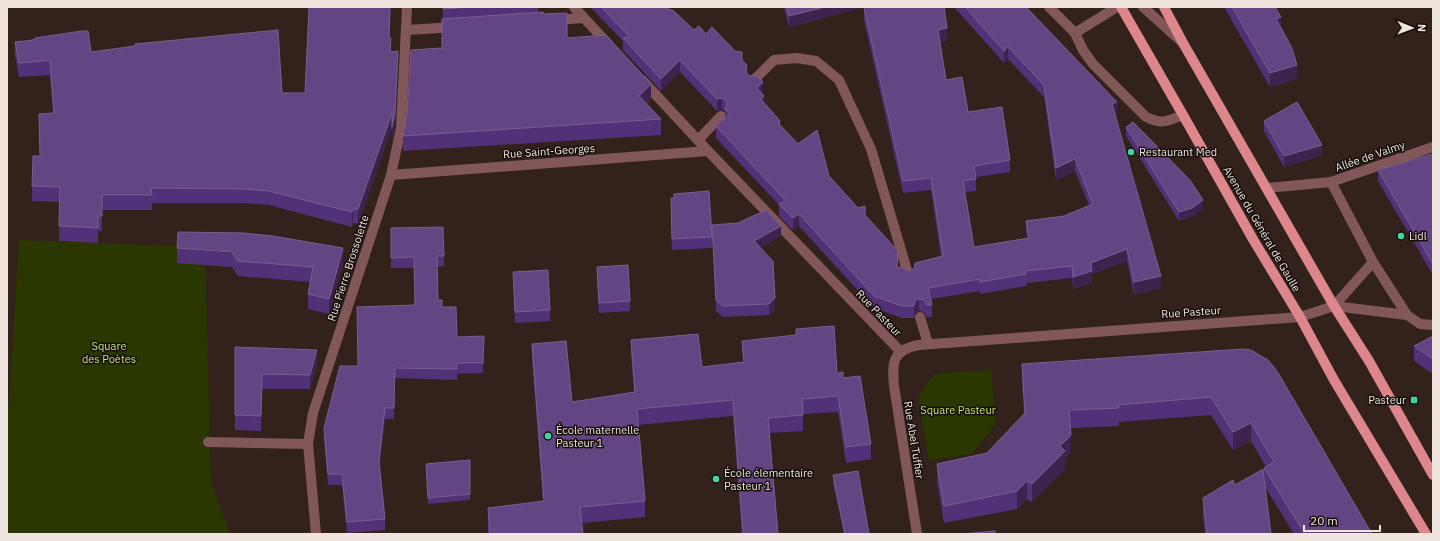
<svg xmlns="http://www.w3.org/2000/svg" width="1440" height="541" viewBox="0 0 1440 541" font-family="'IBM Plex Sans',sans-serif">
	<rect width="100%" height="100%" fill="#33221b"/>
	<path fill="#2a3701" d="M19 240 205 247 211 482 230 534H7V430Z
		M991 370 996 423 972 454 929 460 918 397 931 378 934 375 941 373Z"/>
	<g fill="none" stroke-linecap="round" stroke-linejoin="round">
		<path stroke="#82575a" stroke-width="10" d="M752 82 774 60 796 58 816 61 839 80 871 149 909 277
			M698 140 721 116
			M1433 147 1331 182 1373 262 1407 315 1420 324 1433 325
			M1267 188 1331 182
			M1334 306 1407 315
			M1334 306 1373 262
			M920 317 928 344
			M208 442 308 444"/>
		<path stroke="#82575a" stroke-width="10" d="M574 7 609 45
			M1049 7 1075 33 1083 50 1093 64 1146 117C1163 125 1167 121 1183 115
			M1143 7 1182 42
			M554 20 584 18
			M407 30 455 27
			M1075 33 1117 7
			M642 80 708 151 900 351
			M391 175 708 151
			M316 534 308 444 313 413 391 175 401 128 407 7
			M917 534 894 386C892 362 892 350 919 345L1300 317 1334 306"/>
		<path stroke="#dd868c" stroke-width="10" d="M1121 7 1183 115 1254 241 1300 317 1334 380 1426 534
			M1164 7 1183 43 1334 306 1369 361 1433 475"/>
	</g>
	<path fill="#523178" d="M443 7H538V12L544 14 567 38 651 99 647 104 661 119V135L403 151V136L442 48Z
		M590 7H666L694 30 706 34 742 60 747 74 763 94H762L764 102 780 125 829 176 865 216 898 263V268L904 269 908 271 941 256 931 190 903 193 864 20V8L947 40 940 42 946 80 968 112 1010 160V172L976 177V191L965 192 974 247 1027 238 1026 233V221L1064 216 1089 205 1075 171 1056 180 1044 97 1008 59 1004 63 954 7H1026L1117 114 1115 115 1161 288 1134 294 1127 261 1092 274V283L1073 289 1072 278 1026 283V286L980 294V291L931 299 932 305V317H927L924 312 919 311 915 313 914 318H902L874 308 799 226 793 230 779 216V205L716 138V126L725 118V111L722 110 717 111 680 72 661 91 623 50V41Z
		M784 7H865L789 27Z
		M1224 7H1275L1281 27 1297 79 1270 87Z
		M390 38 391 52 398 66 395 127 392 141V127L358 224 353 223 352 227 269 205 245 203H152V210H102V231H98V243L59 241 60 202 32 201V186L40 156 39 114 53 113 50 75 19 77 15 56V42L91 52 282 93H305Z
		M1264 121 1322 155 1284 167 1264 131Z
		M1126 127 1203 209 1192 217 1179 221 1126 136Z
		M1433 154V275L1378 181V170Z
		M671 198 712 237V248L672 250Z
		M712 225 781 236 760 248 775 309 769 315 723 317 716 311Z
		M391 228 444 256V266L437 267 438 300 457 337 484 336 483 373 457 374V380L395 378 394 419H385L379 467 385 519V530L347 533 342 485H328L324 439V428L358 366 415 305 414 268H391Z
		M177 248 343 263 329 314 308 309V294L310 282 238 276 232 267 177 263Z
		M597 267 630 301V311L599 313 597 277Z
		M513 272 550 310V321L515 323Z
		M1433 336V374L1414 361V346Z
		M631 340 702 367 743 362 742 341 837 373 843 378 871 444V459L846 463 838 412 803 414V431L769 433 778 534H742L733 416 638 425 645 501V517L582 523 583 534H488V508L543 502 532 359V344L572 402 634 392 631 355Z
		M235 347 317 365 310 389H262L261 431 235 430Z
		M1243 349 1372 534H1294L1265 487 1271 534H1205L1203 516V498L1235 485 1264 482V468L1266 467 1251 441 1233 450 1211 415 1119 422V426L1070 428 1071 453 1065 458V469L1032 502 1027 499 1017 509 944 523 937 482V464L987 453 1024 414 1022 381V364Z
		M470 460V500L428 504 426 464Z
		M833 475 867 525 869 534H844L833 483Z"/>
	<path fill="#3e234e" d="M390 7H391L389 53V38Z
		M825 7H865L789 27V16Z
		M1281 17V31L1276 19Z
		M947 28V40L938 42V30Z
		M1008 47V59L1004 63V51Z
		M398 51V66L395 127 392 141V127L358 224V209L392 113Z
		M680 60V72L661 91V79Z
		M747 65V77L746 69Z
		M1297 65V79L1270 87V73Z
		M763 82V94L757 100V88Z
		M651 84V99L639 111V96Z
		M764 96V108L761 99Z
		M722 98V110L717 111V99Z
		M1117 102V114L1112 116V104Z
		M1322 145V155L1284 167V156Z
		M1075 159V171L1056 180V168Z
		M1203 200V209L1192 217 1179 221V212Z
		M353 209V223L352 227V212Z
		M799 214V226L793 230V218Z
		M781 226V236L754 252V241Z
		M343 248V263L329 314V299Z
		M1127 249V261L1092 274V283L1073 289V277L1091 263Z
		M898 251V263L897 280V268Z
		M1161 276V288L1134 294V282Z
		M775 298V309L769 315V304Z
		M919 299V311L915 313 914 318V306L915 301Z
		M317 350V365L310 389V375Z
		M385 408V419L379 472V461Z
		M1251 423V441L1233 450V432Z
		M1071 435V453L1065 458V469L1032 502V484L1060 446Z
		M1027 481V499L1017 509V491Z"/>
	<path fill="#634583" stroke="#795e91" d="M309 7H390L389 38H391L390 52 398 51 395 113 392 127V113L358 209H353L352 212 269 191 245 189 151 188 152 195H102V216H98V228L59 226 60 187 32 186 33 156H40L39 114 54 113 50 60 19 63 15 42 33 40 35 38 82 31H88L91 52 135 46V44L278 30 282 93H305Z
		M443 7H473L443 9Z
		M601 7H666L668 9 674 11 694 30 699 26 706 34 712 27 735 51 742 52V60L747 65 746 69 747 74 751 76 756 75 763 82 757 88 764 96 761 99 780 121 779 124 798 144 817 130 829 176 858 208 865 206V215L898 251 897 268 903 266 904 269 908 271 914 269 915 263 943 256 931 178 903 181 864 8 866 7H944L947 28 938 30 946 80 962 77 968 112 1002 107 1010 160 974 166 976 179 963 181 974 247 1029 238 1026 221 1064 216 1093 204 1075 159 1056 168 1044 85 1008 47 1004 51 965 7H1026L1117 102 1112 104 1161 276 1134 282 1127 249 1091 263 1092 271 1073 277 1072 266 1025 271 1026 274 980 282V279L928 288 932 305H927L924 300 919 299 915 301 914 306H902L874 296 799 214 793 218 779 204 786 201 716 126 730 114 725 109 727 105 726 100 722 98 717 99 680 60 661 79 623 38 630 37Z
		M786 7H825L789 16Z
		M1232 7H1275L1281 17 1276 19 1291 46 1297 65 1270 73Z
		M543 12 544 14 567 13V38L606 35 651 84 639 96 661 119 403 136 407 113 411 50 442 48V19Z
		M1297 102 1322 145 1284 156 1264 121Z
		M1133 122 1190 180 1203 200 1192 208 1179 212 1126 127Z
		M1433 154V264L1378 170Z
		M709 191 712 237 672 239 671 198H674V194Z
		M766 210 781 226 754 241 773 261 775 298 769 304 723 306 716 300 712 225 738 223Z
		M443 227 444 256H437L438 300H442V307H456L457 337 484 336 483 363H456L457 369 395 368 394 408H385L379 461 385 519 347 522 342 474H328L324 428 340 366H358L357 307 415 305 414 257 391 258V228Z
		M178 232 243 233 273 236 343 248 329 299 308 294 313 267 238 261 232 252 177 248Z
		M628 265 630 301 599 303 597 267Z
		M548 270 550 310 515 312 513 272Z
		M834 326 837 373 843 372V378L860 376 871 444 846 447 838 396 802 399 803 415 768 418 778 534H743L733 400 637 409 645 501 580 507 583 534H490L488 508 544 501 532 344 566 341 572 402 635 392 631 340 698 334 702 367 744 362 742 341 796 335V329Z
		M1433 336V359L1414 346Z
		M235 347 317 350 310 375 262 374 261 416 235 415Z
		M1243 349 1251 350 1268 360 1277 371 1372 534H1305L1264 468 1274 462 1251 423 1233 432 1211 397 1118 405 1119 408 1069 410 1071 435 1060 446 1065 451 1032 484 1027 481 1017 491 944 506 937 464 987 453 1025 413 1022 364Z
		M470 460V494L428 498 426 464Z
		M1263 469 1271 534H1207L1203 498 1233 480 1235 485Z
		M858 471 869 534H845L833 475Z
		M995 531V534H962Z"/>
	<g fill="#40d4a2" stroke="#150e0a" stroke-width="1.5">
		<circle cx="1131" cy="152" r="4"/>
		<circle cx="1401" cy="236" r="4"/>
		<rect x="1410" y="396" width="8" height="8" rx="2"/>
		<circle cx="548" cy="436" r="4"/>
		<circle cx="716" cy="479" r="4"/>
	</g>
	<g text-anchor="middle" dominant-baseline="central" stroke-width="3" stroke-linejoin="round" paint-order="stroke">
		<g font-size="11" fill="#f0e4df" stroke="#150e0a">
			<text transform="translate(549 151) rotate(-4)">Rue Saint-Georges</text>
			<text transform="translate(1370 156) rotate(-19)">Allée de Valmy</text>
			<text transform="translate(1262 229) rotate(60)">Avenue du Général de Gaulle</text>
			<text transform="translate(348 268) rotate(-72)">Rue Pierre Brossolette</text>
			<text transform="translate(1191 312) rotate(-4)">Rue Pasteur</text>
			<text transform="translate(879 313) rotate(46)">Rue Pasteur</text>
			<text transform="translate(914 440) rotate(81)">Rue Abel Tuffier</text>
		</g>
		<g font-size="11" fill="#f0e4df" stroke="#150e0a" text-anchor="start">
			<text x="1139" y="152">Restaurant Med</text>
			<text x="1409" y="236">Lidl</text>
			<text x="1406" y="400" text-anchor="end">Pasteur</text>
			<text x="556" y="430">École maternelle<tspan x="556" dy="13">Pasteur 1</tspan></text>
			<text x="724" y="473">École élementaire<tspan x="724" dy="13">Pasteur 1</tspan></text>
		</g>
		<g font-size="11" fill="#c3e96e" stroke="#150e0a">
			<text x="109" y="346">Square<tspan x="109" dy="13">des Poètes</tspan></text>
			<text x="958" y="410">Square Pasteur</text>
		</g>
	</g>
	<rect width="1440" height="541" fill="none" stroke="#f0e4df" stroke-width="16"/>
	<g transform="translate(1412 28) rotate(91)" stroke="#150e0a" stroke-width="3" paint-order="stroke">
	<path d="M0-3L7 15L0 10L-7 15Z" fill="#f0e4df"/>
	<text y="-6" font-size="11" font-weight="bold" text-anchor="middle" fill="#f0e4df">N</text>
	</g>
	<path d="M1304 525v6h76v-6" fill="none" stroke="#f0e4df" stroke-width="2"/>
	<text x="1310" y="525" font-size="12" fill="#f0e4df" stroke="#150e0a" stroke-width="3" paint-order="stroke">20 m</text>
</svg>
